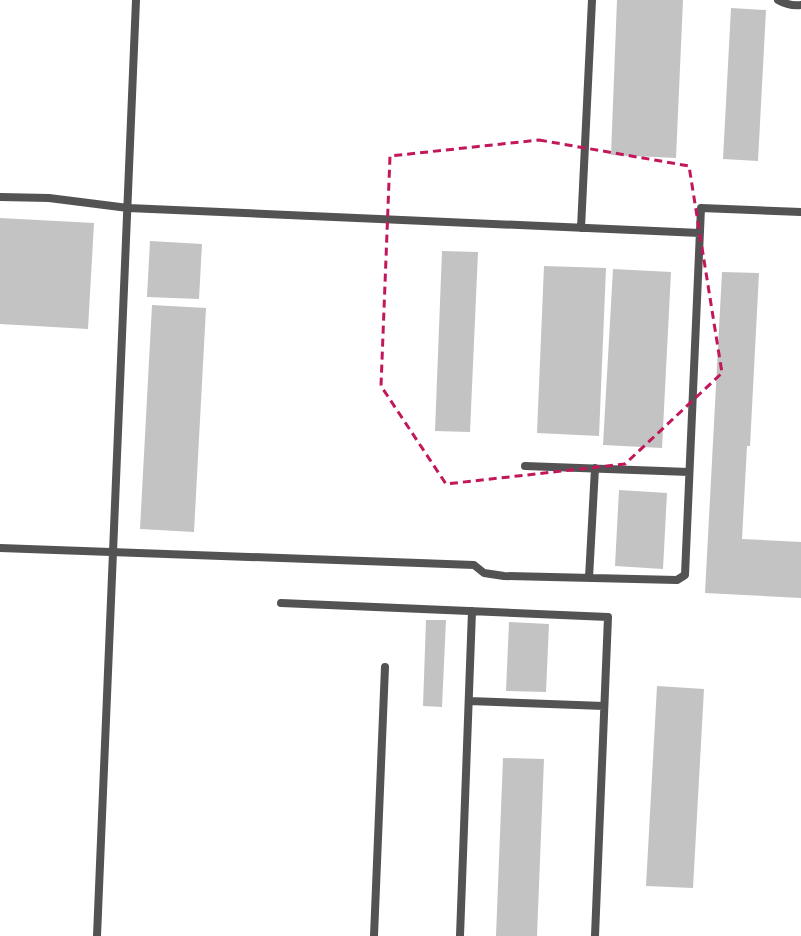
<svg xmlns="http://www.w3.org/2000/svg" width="801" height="936" viewBox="0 0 801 936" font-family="'Space Grotesk',sans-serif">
	<rect width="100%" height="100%" fill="#fff"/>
	<path fill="#c3c3c3" d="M617 0H683L676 158 611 155Z
		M731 8 766 10 758 161 723 159Z
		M0 218 94 223 88 329 0 324Z
		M150 241 202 244 199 299 147 297Z
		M442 251 478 252 470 432 435 431Z
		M544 266 606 268 599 436 537 433Z
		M613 269 671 272 662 448 603 445Z
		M722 272 759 273 750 446H747L742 539 801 542V598L705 593Z
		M152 305 206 308 194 532 140 529Z
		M619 490 667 493 663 569 615 566Z
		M426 620H446L442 707 423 706Z
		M509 622 549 624 546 692 506 691Z
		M657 686 704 689 693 888 646 886Z
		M503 758 544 759 537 936H496Z"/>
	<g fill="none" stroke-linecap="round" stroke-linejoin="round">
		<path stroke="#535353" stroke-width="8" d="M778 0C785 4 792 6 801 5
			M0 197 49 198 128 208 700 233
			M581 228 592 0
			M525 466 689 472
			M0 548 474 565 484 573 504 576 677 580 685 575 701 208 801 212
			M589 578 595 468
			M281 603 608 617 595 936
			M469 701 604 706
			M97 936 136 0
			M374 936 385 667
			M460 936 472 611"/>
	</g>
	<path fill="none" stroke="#c2185b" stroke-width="3" stroke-dasharray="8 5" stroke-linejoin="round" d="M539 140 689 166 722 373 625 464 446 484 381 386 390 156Z"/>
</svg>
